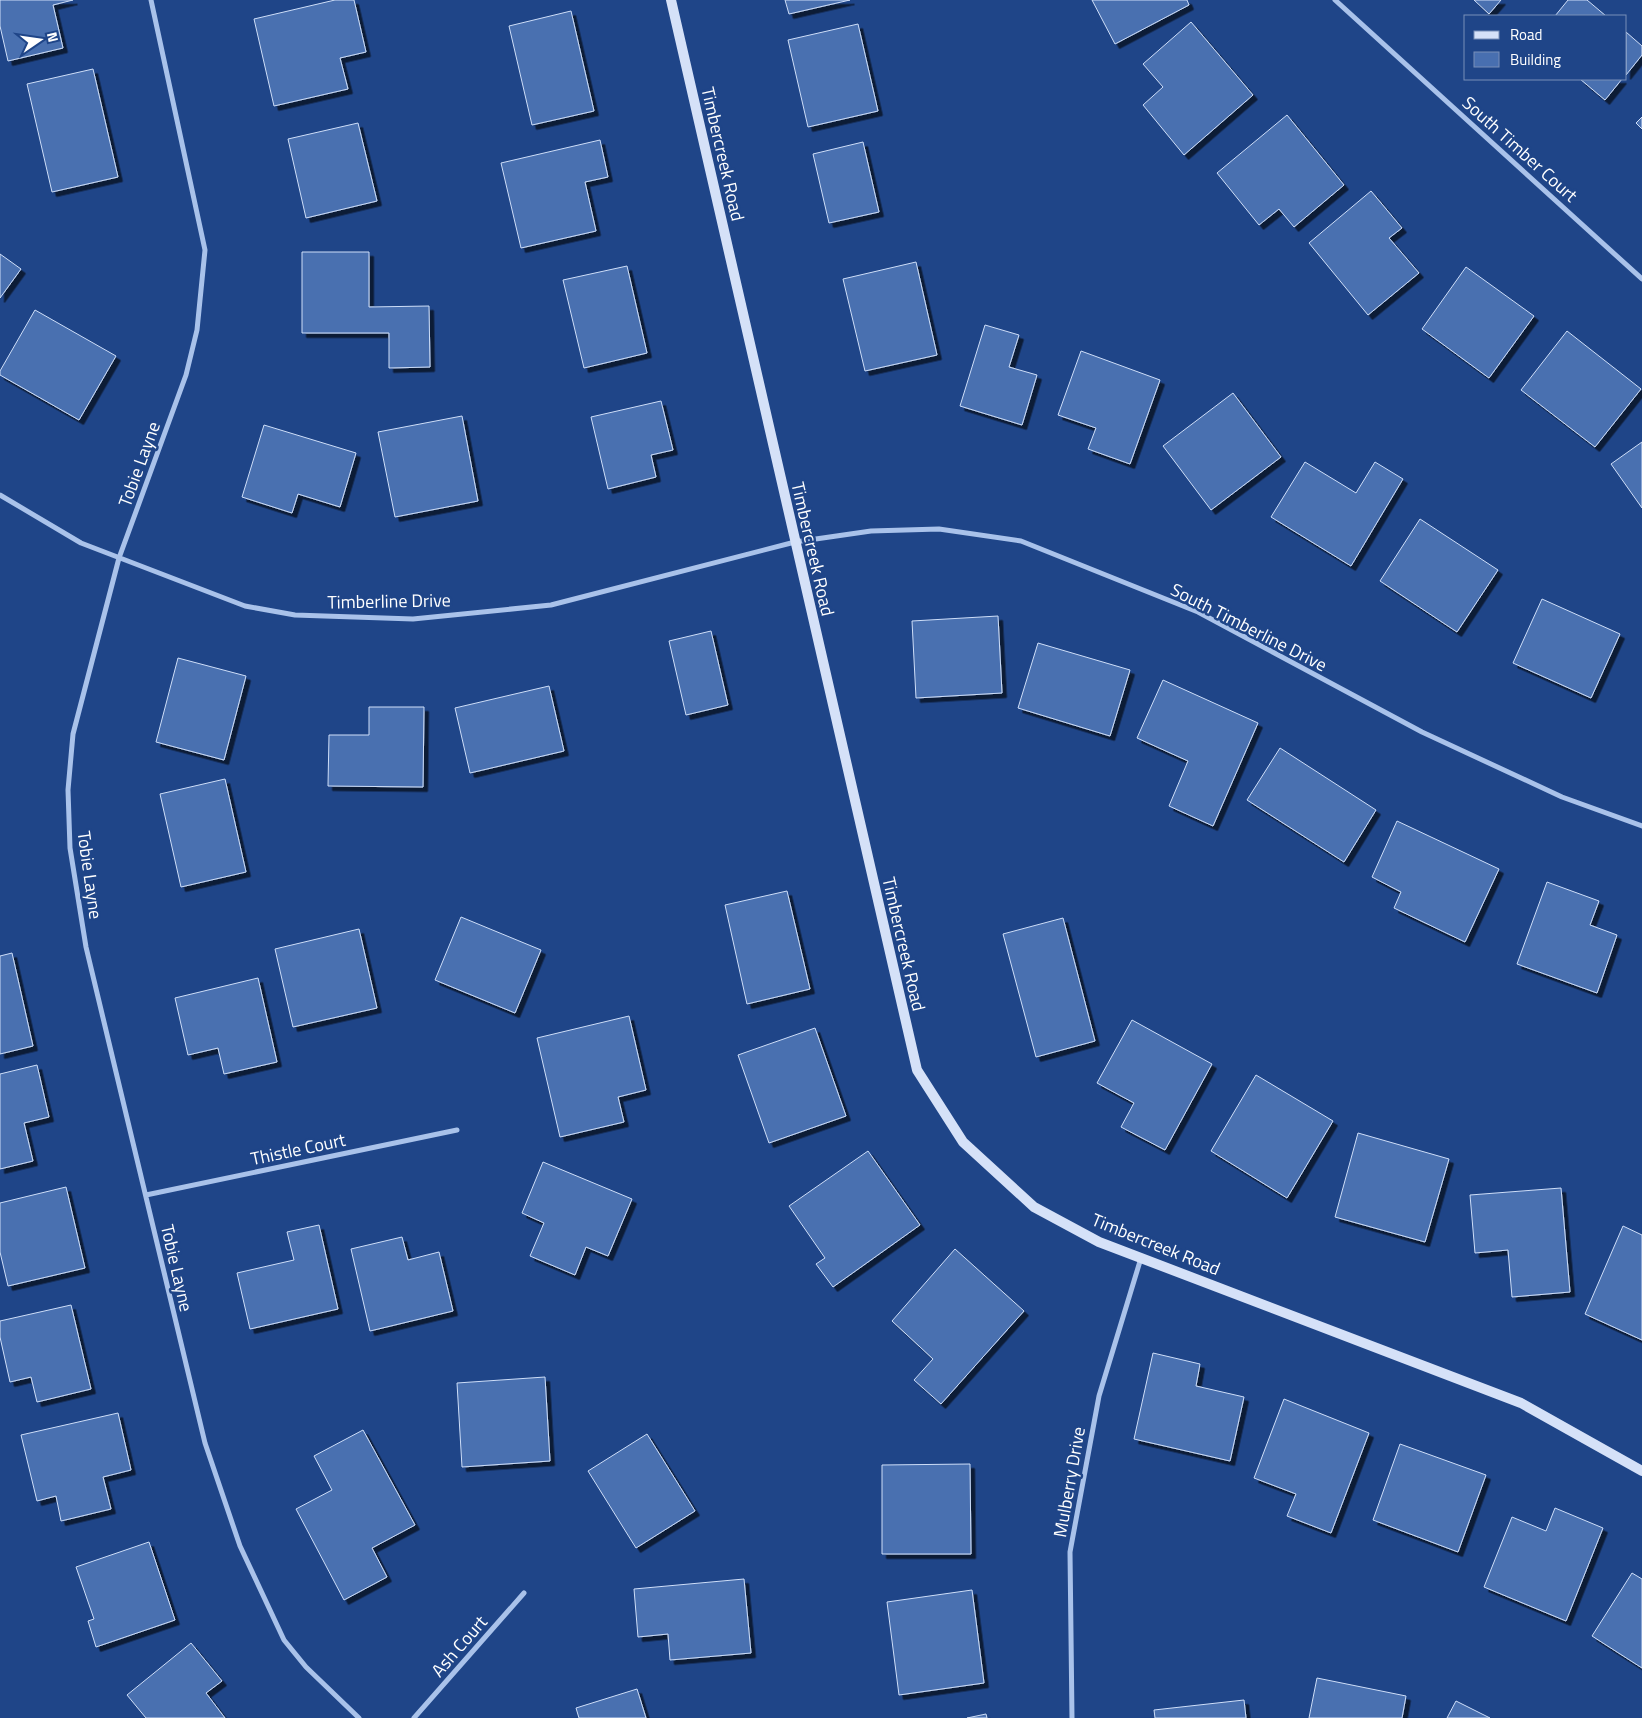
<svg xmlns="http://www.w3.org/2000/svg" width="1642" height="1718" viewBox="0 0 1642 1718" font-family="'Titillium Web',sans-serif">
	<defs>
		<filter id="shadow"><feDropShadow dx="4.5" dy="4.5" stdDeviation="0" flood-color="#0009"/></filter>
	</defs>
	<rect width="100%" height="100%" fill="#1f4588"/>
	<path fill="#486fb0" stroke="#cedef8" filter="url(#shadow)" d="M0 0H73L53 5 63 48 8 61 0 26Z
		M335 0H354L366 52 340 58 348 89 274 106 254 19Z
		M785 0H850L789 14Z
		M1092 0H1187L1189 5 1115 44Z
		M1474 0H1501L1489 14Z
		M1568 0H1587L1606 16H1555Z
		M571 11 594 111 532 125 509 26Z
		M1191 22 1253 95 1184 155 1143 105 1163 87 1143 64Z
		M858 24 878 111 808 127 788 40Z
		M1626 32 1642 46V55L1626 75Z
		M93 69 118 177 52 192 27 84Z
		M1580 79H1622L1605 100Z
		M1287 115 1344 185 1294 227 1279 209 1259 225 1217 173Z
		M1642 117V129L1636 123Z
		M358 123 377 201 306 218 288 139Z
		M600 140 608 177 585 182 596 231 521 248 501 163Z
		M863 142 879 212 829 223 813 154Z
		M1371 191 1402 228 1389 238 1419 273 1368 315 1309 243Z
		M302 252H369V307L429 306 430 367 389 368V333H302Z
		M0 254 21 269 0 298Z
		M916 262 937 355 865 371 843 279Z
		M627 266 647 353 584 368 563 280Z
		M1466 267 1534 316 1489 378 1422 329Z
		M35 310 116 356 79 420 0 375V371Z
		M985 325 1019 335 1009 367 1037 375 1022 425 960 406Z
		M1567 331 1641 389 1595 447 1521 390Z
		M1081 351 1160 380 1130 464 1088 449 1096 428 1058 415Z
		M1233 393 1281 457 1211 510 1163 446Z
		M661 401 673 450 651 455 656 477 608 489 591 417Z
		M462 416 478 501 395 517 378 432Z
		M264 425 356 453 340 507 298 494 292 513 242 497Z
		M1642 442V508L1611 464Z
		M1305 462 1356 493 1375 462 1403 479 1351 566 1271 517Z
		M1420 519 1498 570 1457 632 1380 581Z
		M1542 599 1620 634 1591 698 1513 663Z
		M998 616 1002 693 916 698 912 621Z
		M711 631 728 705 686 715 669 641Z
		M1038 643 1130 670 1110 736 1018 708Z
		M178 658 246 676 224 760 156 742Z
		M1163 680 1258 723 1213 826 1169 806 1188 761 1137 738Z
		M549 686 564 751 470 773 455 708Z
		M369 707H424L423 787 328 786 329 735H369Z
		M1280 748 1376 810 1344 862 1247 800Z
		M225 779 246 872 181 887 160 794Z
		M1397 821 1499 869 1465 942 1394 908 1401 892 1372 877Z
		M1547 882 1599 901 1590 925 1617 935 1597 993 1517 964Z
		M787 891 810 989 747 1004 725 905Z
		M461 917 541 950 515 1013 435 980Z
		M1063 918 1095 1041 1036 1057 1003 934Z
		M359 929 377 1008 293 1027 275 949Z
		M12 953 33 1046 0 1054V956Z
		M258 978 277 1062 224 1074 218 1048 188 1055 175 998Z
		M629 1016 646 1090 618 1097 624 1122 560 1137 537 1038Z
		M1132 1020 1212 1064 1165 1150 1121 1127 1134 1103 1097 1083Z
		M815 1028 846 1116 769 1143 738 1055Z
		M37 1065 49 1117 24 1123 33 1161 0 1169V1074Z
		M1256 1075 1333 1121 1287 1198 1211 1151Z
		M1358 1133 1449 1159 1425 1242 1335 1217Z
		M868 1151 920 1225 833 1287 816 1264 825 1258 789 1206Z
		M543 1162 632 1199 608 1256 586 1247 575 1275 530 1256 544 1223 522 1213Z
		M66 1187 85 1268 8 1286 0 1252V1203Z
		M1561 1188 1570 1292 1512 1297 1508 1250 1475 1253 1470 1195Z
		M319 1225 338 1309 250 1329 237 1273 294 1260 287 1232Z
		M1623 1226 1642 1235V1340L1585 1314Z
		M402 1237 408 1260 439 1252 453 1311 370 1331 351 1249Z
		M955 1249 1024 1311 941 1404 914 1380 933 1359 892 1321Z
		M71 1305 91 1389 37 1402 31 1377 10 1382 0 1337V1321Z
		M1153 1353 1200 1364 1196 1386 1244 1397 1230 1461 1134 1439Z
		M545 1377 550 1461 462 1467 457 1383Z
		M1284 1399 1369 1433 1331 1533 1287 1516 1296 1494 1254 1478Z
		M118 1413 131 1470 103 1477 111 1509 61 1521 56 1496 37 1501 21 1435Z
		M363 1430 415 1525 372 1548 387 1577 344 1600 296 1509 332 1490 314 1456Z
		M647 1434 695 1511 636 1548 588 1471Z
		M1400 1444 1486 1475 1458 1552 1373 1520Z
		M970 1464 971 1554H882V1465Z
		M1555 1508 1603 1528 1566 1621 1484 1587 1512 1517 1546 1531Z
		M149 1542 175 1620 96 1647 88 1621 94 1619 76 1567Z
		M1632 1573 1642 1579V1668L1592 1636Z
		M744 1579 751 1653 670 1660 668 1634 638 1637 634 1589Z
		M972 1590 984 1683 899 1695 887 1602Z
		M191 1643 222 1681 206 1693 225 1718H146L127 1695Z
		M1317 1678 1406 1696 1402 1718H1309Z
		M637 1689 646 1718H579L576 1708Z
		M1244 1700 1246 1718H1155L1154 1710Z
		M1456 1701 1490 1718H1447Z
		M986 1714 987 1718H967Z"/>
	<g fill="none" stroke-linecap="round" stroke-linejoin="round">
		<path stroke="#a9c2ea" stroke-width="5" d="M151 0 205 250 197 330 186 375 119 558 73 734 68 790 70 848 86 947 205 1443 240 1546 284 1640 306 1667 359 1718
			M1335 0 1642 279
			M0 495 81 543 245 606 295 615 413 619 551 605 795 542 871 531 939 529 1021 541 1198 612 1422 732 1562 797 1642 826
			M146 1195 457 1130
			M414 1718 524 1593
			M1072 1718 1070 1552 1099 1396 1141 1258"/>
		<path stroke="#d5e1f8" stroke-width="10" d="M671 0 917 1070 963 1142 1034 1207 1099 1242 1521 1403 1642 1471"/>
	</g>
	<g text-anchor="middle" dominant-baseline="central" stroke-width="5" stroke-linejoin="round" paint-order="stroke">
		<g font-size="18" fill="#fff" stroke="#1f4588">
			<text transform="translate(1520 149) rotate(42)">South Timber Court</text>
			<text transform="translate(723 154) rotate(77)">Timbercreek Road</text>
			<text transform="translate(139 464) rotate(-70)">Tobie Layne</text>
			<text transform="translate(813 549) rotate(77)">Timbercreek Road</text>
			<text transform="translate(389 601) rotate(-1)">Timberline Drive</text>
			<text transform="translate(1249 627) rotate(27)">South Timberline Drive</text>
			<text transform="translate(90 875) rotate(82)">Tobie Layne</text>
			<text transform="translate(904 944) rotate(77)">Timbercreek Road</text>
			<text transform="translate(298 1149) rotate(-12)">Thistle Court</text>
			<text transform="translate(1156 1244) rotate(22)">Timbercreek Road</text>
			<text transform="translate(177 1268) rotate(77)">Tobie Layne</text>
			<text transform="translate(1069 1482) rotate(-80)">Mulberry Drive</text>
			<text transform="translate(459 1646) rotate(-49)">Ash Court</text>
		</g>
	</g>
	<rect x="1464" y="15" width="162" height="65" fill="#1f4588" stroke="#798fb8"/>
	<rect x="1474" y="31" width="25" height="8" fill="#d5e1f8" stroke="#798fb8"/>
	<text x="1510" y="40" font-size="15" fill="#ffffff">Road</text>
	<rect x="1474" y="52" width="25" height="15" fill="#486fb0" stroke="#798fb8"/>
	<text x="1510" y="65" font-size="15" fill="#ffffff">Building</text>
	<g transform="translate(40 40) rotate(77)" stroke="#1f4588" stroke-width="4" paint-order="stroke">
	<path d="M0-4L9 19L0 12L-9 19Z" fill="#ffffff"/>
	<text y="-8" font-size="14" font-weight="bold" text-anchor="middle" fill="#ffffff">N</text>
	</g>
</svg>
